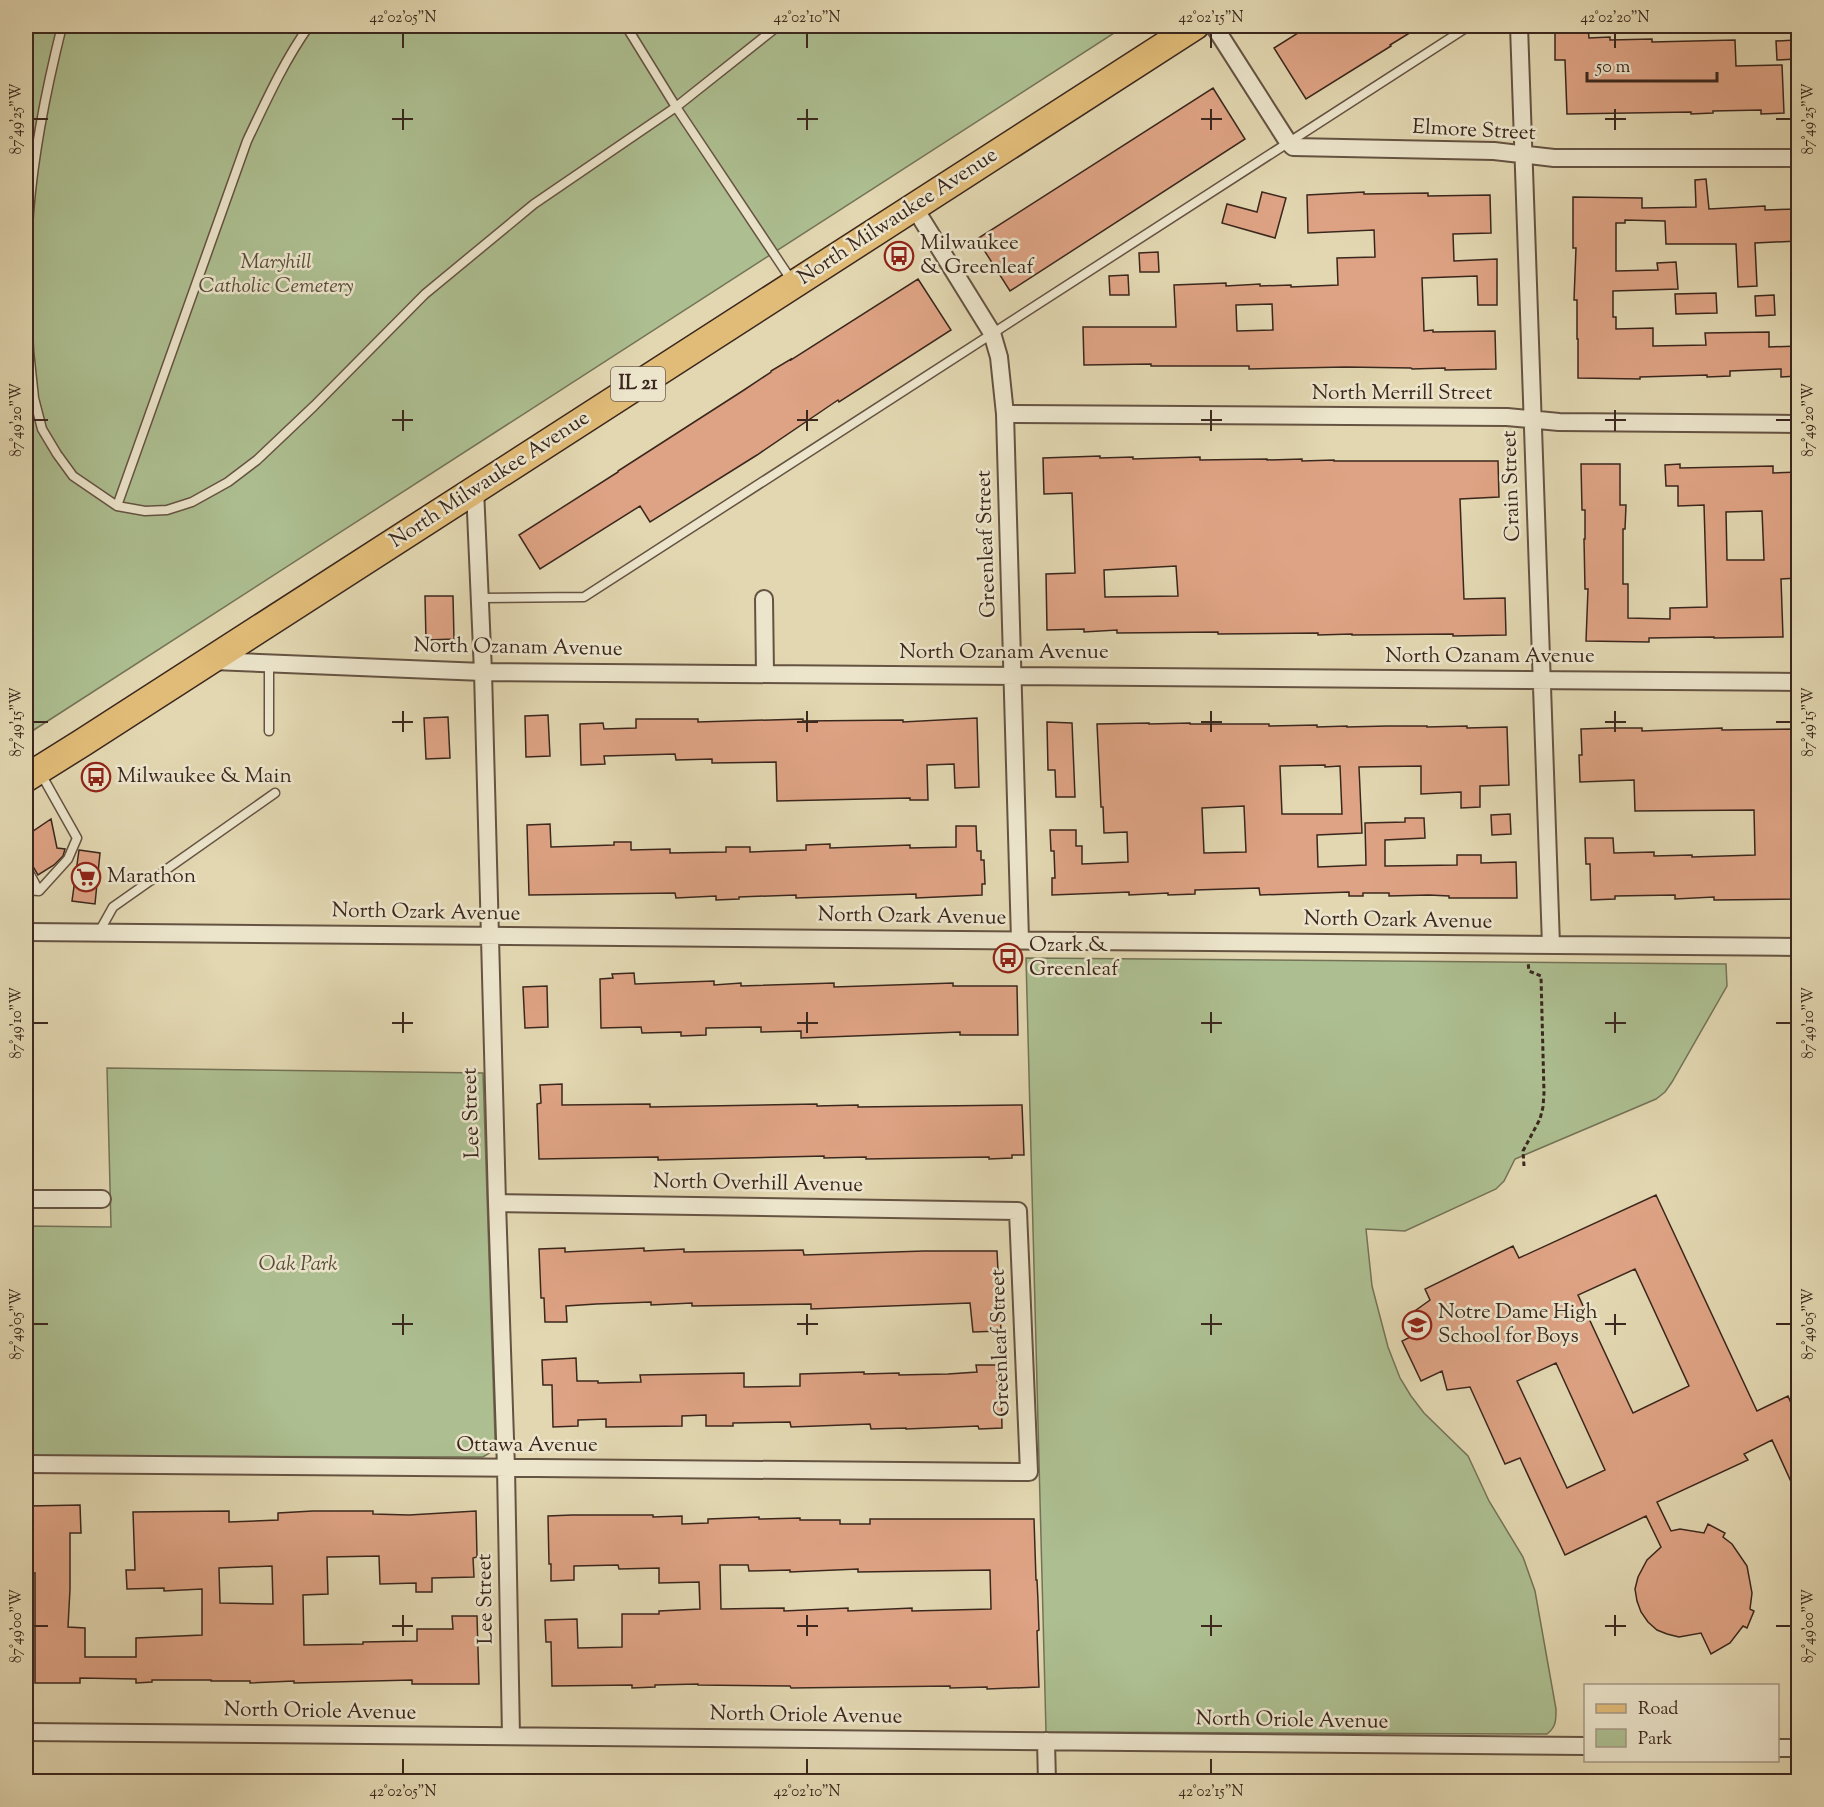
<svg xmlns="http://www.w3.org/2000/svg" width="1824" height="1807" viewBox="0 0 1824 1807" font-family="'Sorts Mill Goudy',serif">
	<rect width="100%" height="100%" fill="#e2d7b1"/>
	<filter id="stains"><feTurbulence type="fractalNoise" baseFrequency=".00333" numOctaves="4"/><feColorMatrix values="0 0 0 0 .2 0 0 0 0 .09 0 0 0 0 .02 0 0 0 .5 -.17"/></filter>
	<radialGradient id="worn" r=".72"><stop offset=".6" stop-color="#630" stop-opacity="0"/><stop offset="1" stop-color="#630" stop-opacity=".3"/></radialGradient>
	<path fill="#adbf91" stroke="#747357" stroke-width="1.5" d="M26 26H1125L26 735Z
		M1026 958 1726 964 1727 986 1672 1082 1665 1092 1656 1099 1515 1159 1504 1181 1496 1189 1405 1231 1366 1229 1372 1286 1388 1347 1400 1378 1411 1396 1424 1413 1468 1456 1489 1501 1523 1557 1535 1591 1556 1709C1556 1721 1556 1727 1547 1734L1046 1732Z
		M107 1068 483 1073 495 1438 491 1452 483 1457 26 1456V1226L111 1227Z"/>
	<path fill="#dea384" stroke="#3b271d" stroke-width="1.5" fill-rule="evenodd" d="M1309 26H1421L1390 45 1391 46 1306 99 1274 48Z
		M1555 26H1588L1589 38 1610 37V40L1652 39V42L1735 40 1736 66 1782 65 1784 113 1761 114V110L1713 111V113L1691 114V112L1567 114 1565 60H1555Z
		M1795 40 1796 59 1777 60 1776 41Z
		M1213 88 1245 139 1010 291 977 239Z
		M1706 179 1709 209 1765 206V210L1798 209V241L1755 243 1757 286 1738 287 1736 244H1666L1665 221 1625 220V223H1616V271L1658 270 1657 263 1676 262 1678 289 1613 291V317H1616V329L1653 328V346L1706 345 1705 333 1769 332V347L1798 346V376L1781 377V369L1730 371V376L1707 377V375L1640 377V379L1578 378V339H1577V300H1574L1576 248H1573V197L1642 198V208L1696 207 1695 180Z
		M1262 192 1286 198 1275 238 1222 223 1227 204 1257 212Z
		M1364 192V194L1428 193V196L1490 195 1491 233 1453 234 1454 261 1497 259V305H1478L1477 276 1422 278 1424 331 1433 330V332L1495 331 1496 369 1445 370V368L1412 369 1411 368 1346 367 1249 369V366H1151V364L1084 365 1083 327H1176L1174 285 1226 283V286L1260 284V286L1291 285V287L1338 285 1337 258 1375 257 1374 230 1308 233 1307 195ZM1272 304 1273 330 1237 331 1236 305Z
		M1158 252 1159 272H1140L1139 253Z
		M1128 275 1129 295H1110L1109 276Z
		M918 279 951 330 839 402 838 400 757 455 650 522 640 506 540 569 519 535 618 472V471L744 390 771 372V371L791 359V360Z
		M1716 293 1717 313 1676 314 1675 294Z
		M1774 295 1775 315 1756 316 1755 296Z
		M1100 456V458L1133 457V459L1200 457V460L1267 459V460L1302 459V461L1334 460V461H1498L1499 497 1460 499 1464 599 1505 598 1506 635 1453 636V634L1352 635V634L1318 635V633L1218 634V632L1117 633V630L1084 632V629L1047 630 1046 574 1075 573 1072 493 1044 494 1043 458ZM1176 566 1178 596 1105 597 1104 570Z
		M1581 464H1620V505H1626L1625 529H1623V584H1628V618L1670 619V608L1707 607 1704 505 1678 506V486H1666L1665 465 1680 464V468L1773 466V473L1798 472V578L1781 579 1783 637 1714 638V637L1649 638V642L1586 641 1588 589H1585L1584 539H1585V510H1582ZM1762 511 1764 560H1727L1726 512Z
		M425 596H453L454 639 426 640Z
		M548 715 550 756 526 757 525 716Z
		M448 717 450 758 426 759 424 718Z
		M977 718 979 787 955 788 954 764 927 765 928 800H910V798L777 801 776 762 712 763V759L676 760 675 754 604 756 605 764 581 765 580 724 603 723 604 729 636 728V719H698V722L803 719V721L903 720V722Z
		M1047 722 1072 723 1075 797H1056L1055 770H1048Z
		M1149 723V724L1190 723V724H1269V726L1317 725V727L1347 726V727L1387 726H1427V727L1467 726V728L1507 727 1509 785 1480 786V807L1461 808V792L1421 794V766L1359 767 1362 833 1317 835 1318 867 1366 865 1365 823 1405 822V818H1424L1425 838 1385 840V866L1457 865V855H1481V863L1516 862 1517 898H1449V896L1429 895 1389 896V893H1363V896H1349V892L1260 895 1259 888 1195 890V894L1168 895V893L1129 895V892L1052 895V878H1055L1054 851H1051L1050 830H1076V846H1082V864L1128 862 1127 832 1104 833 1103 807H1101L1097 724ZM1325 765V767L1340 766 1342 814H1282L1280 766ZM1244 806 1246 852 1204 853 1202 808Z
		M1610 728H1642V731L1722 728V730L1798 729V899L1714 900V897L1675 899V895L1615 896V899L1591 900 1590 864H1586L1585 838H1613L1614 853 1654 852V856L1692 855V857L1755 855 1754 810 1635 811 1634 780 1580 782 1579 755H1582L1581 729Z
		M1510 814 1511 834 1492 835 1491 815Z
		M51 819 57 848 65 849 63 856 54 865 38 875 31 863 26 861V836Z
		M550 824 551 847 614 845V842H631V850L670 849V853L726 852V847H750V852L806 850V845L830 844V848L910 845V848L956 847V826H976L977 851H981V860H984L985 884H982V895L916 898V894L796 898V895L739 897V899L716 900V896L676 898 675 893 529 895 527 825Z
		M79 850 100 853 95 904 72 901Z
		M634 973 635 984 714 981V985L741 983V986L834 983V987L953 983V986H1017L1018 1035H960V1032L801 1038V1031L761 1032V1027L706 1028V1035L681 1036V1032L642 1033 641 1027 601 1028 600 979 613 978 612 974Z
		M547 986 548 1027 525 1028 523 987Z
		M562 1084V1105L650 1104V1107L817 1104V1106L858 1105V1107L1022 1105 1024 1155H1012V1158L989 1159V1157L866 1159V1157L824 1158V1156L658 1160V1157L539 1159 537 1104 541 1103 540 1085Z
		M1656 1195 1757 1411 1788 1396 1798 1420V1497L1772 1440 1744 1454 1748 1460 1657 1502 1671 1531 1680 1529 1704 1533 1708 1524 1725 1533 1723 1537 1732 1544 1747 1566 1752 1593 1750 1609 1754 1611 1747 1628 1743 1626 1730 1643 1711 1654 1701 1633 1679 1637 1667 1634 1657 1630 1648 1622 1641 1612 1637 1601 1635 1589 1638 1577 1647 1560 1661 1547 1646 1516 1565 1555 1520 1458 1505 1464 1470 1387 1447 1390 1442 1371 1421 1381 1402 1341 1423 1331 1412 1313 1430 1300 1425 1289 1513 1246 1519 1258ZM1635 1269 1689 1386 1633 1413 1578 1295ZM1556 1363 1605 1470 1567 1488 1517 1381Z
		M565 1248V1252L644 1248V1251L684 1249V1252L803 1250 804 1255 924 1251H997L1001 1331 973 1332 970 1303 811 1309V1304L692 1306V1303L651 1305V1302L596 1304 566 1306 567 1322H545L544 1298H541L539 1249Z
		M576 1358 577 1381H598V1383L641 1382 640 1375 744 1373V1387L800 1386V1374L864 1372V1374L899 1373V1375L948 1374 977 1372 976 1365H997V1381H1001L1002 1428 979 1429 978 1426 906 1429V1428L871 1429 870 1424 791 1427 790 1422 733 1423V1426H706V1415L682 1416V1426L606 1427V1419L578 1420V1426L553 1427 552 1385H543L542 1360Z
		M80 1505 81 1533H70V1589L68 1627 85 1628V1657H136V1638L202 1635V1589L164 1591V1588L127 1589 126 1570H135L133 1512 229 1511V1522L278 1520V1513L313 1511H373V1514L409 1515 476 1511 477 1557 473 1558 474 1577 432 1578V1592H416V1583L380 1584 379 1556 327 1557 328 1594 303 1595 304 1645 363 1644V1642L417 1641V1629H453L452 1616H477L479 1684H412V1680L294 1683V1681L250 1683V1681H211V1680H152V1682L136 1683V1679L80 1678V1683H35V1573H33V1533L29 1534V1506ZM272 1566 273 1604 220 1603 219 1568Z
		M572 1515H653V1517L682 1516V1524L708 1523V1519L759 1517V1519L800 1518V1520H840V1524H870V1519H1034L1036 1580H1037L1038 1601 1039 1630 1037 1631 1039 1687 987 1689V1687L950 1688V1686L791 1688 790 1686 698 1685V1684L655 1685V1687L632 1688V1685L552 1686 551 1642H546L545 1620 577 1619 578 1648 622 1647V1614H659V1611L700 1609 699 1582 659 1583V1568L619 1569 618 1565 574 1566V1580L551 1581V1564H549L548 1516ZM720 1565H748L749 1571 790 1570V1572L858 1569V1572L990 1570 991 1609 912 1611V1608L848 1611V1608L784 1611V1608L721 1609Z"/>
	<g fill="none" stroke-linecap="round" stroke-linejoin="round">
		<g stroke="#655342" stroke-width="11">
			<path id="lane" d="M626 26 676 107 792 281
				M26 290C27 264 27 238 29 212 34 149 47 86 62 26
				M26 291 29 351 34 398 42 429 57 454 73 476 117 506 145 511 167 510 192 502 228 482 257 460 314 406 425 294 534 204 676 107 778 26
				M117 506 247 141C266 101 284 61 309 26
				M481 598 584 597 1469 26
				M269 663V731
				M26 867 39 891
				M26 890 39 891 68 859 77 838 41 774
				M99 932 113 907 275 793"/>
		</g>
		<g stroke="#655342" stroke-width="20">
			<path id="street" d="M1214 26 1288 142 1293 147 1494 151 1554 158H1798
				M1519 26 1551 945
				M914 207 992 333 999 357 1005 414 1020 940
				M1005 414 1507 417 1559 422 1798 424
				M475 489 483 672 497 1203 506 1468 511 1736
				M764 599 765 674
				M213 661 483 672 1798 682
				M26 932 1798 947
				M26 1199H102
				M26 1464 1029 1472 1018 1211 497 1203
				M26 1732 1586 1746
				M1046 1741 1047 1782
				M1778 1748H1798"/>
		</g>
		<g stroke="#3b271d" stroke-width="30">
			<path id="primary" d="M26 778 82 743 1195 26"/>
		</g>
		<path stroke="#3b271d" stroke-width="3" stroke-dasharray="4.5 3" stroke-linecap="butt" d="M1524 1166 1523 1151 1540 1119 1543 1107 1544 1093 1541 976 1529 971 1528 962"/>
		<use href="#lane" stroke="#ece5cc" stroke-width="8"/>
		<use href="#street" stroke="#ece5cc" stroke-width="16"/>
		<use href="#primary" stroke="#e1bc78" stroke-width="27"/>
	</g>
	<path fill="none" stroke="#3b271d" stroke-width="2" d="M403 33V48M807 33V48M1211 33V48M1615 33V48M403 109V130M807 109V130M1211 109V130M1615 109V130M33 119H48M392 119H413M797 119H818M1201 119H1222M1605 119H1626M1776 119H1791M403 410V431M807 410V431M1211 410V431M1615 410V431M33 420H48M392 420H413M797 420H818M1201 420H1222M1605 420H1626M1776 420H1791M403 711V732M807 711V732M1211 711V732M1615 711V732M33 722H48M392 722H413M797 722H818M1201 722H1222M1605 722H1626M1776 722H1791M403 1012V1033M807 1012V1033M1211 1012V1033M1615 1012V1033M33 1023H48M392 1023H413M797 1023H818M1201 1023H1222M1605 1023H1626M1776 1023H1791M403 1314V1335M807 1314V1335M1211 1314V1335M1615 1314V1335M33 1324H48M392 1324H413M797 1324H818M1201 1324H1222M1605 1324H1626M1776 1324H1791M403 1615V1636M807 1615V1636M1211 1615V1636M1615 1615V1636M33 1626H48M392 1626H413M797 1626H818M1201 1626H1222M1605 1626H1626M1776 1626H1791M403 1759V1774M807 1759V1774M1211 1759V1774"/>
	<defs>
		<g id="bus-ring" transform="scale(1.5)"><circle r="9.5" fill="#ece5cc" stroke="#8f2418" stroke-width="1.5"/><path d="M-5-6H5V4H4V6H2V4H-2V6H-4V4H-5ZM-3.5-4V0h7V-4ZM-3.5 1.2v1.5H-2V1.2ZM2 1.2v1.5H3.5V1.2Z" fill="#8f2418"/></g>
		<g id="supermarket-ring" transform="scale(1.5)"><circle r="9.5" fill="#ece5cc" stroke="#8f2418" stroke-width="1.5"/><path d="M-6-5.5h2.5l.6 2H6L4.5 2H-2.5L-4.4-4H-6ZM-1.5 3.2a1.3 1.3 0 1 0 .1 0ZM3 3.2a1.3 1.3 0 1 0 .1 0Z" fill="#8f2418"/></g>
		<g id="school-ring" transform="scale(1.5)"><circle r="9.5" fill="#ece5cc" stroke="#8f2418" stroke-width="1.5"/><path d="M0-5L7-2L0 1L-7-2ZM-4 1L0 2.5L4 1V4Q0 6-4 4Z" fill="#8f2418"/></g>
	</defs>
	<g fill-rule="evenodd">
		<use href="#bus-ring" x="899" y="256"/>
		<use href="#bus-ring" x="96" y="777"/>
		<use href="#supermarket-ring" x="86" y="877"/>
		<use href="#bus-ring" x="1008" y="958"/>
		<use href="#school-ring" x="1417" y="1325"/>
	</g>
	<g text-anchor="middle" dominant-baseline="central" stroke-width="5" stroke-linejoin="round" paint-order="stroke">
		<rect fill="#ece5cc" stroke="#706052" stroke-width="1.5" x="611" y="367" width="54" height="34" rx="4.5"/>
		<g font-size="20" font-weight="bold" fill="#3b271d">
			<text x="638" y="384">IL 21</text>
		</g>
		<g font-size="21" fill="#3b271d" stroke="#ece5cc">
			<text transform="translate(1474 131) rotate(3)">Elmore Street</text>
			<text transform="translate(898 217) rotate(-33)">North Milwaukee Avenue</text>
			<text x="1402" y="394">North Merrill Street</text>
			<text transform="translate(490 480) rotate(-33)">North Milwaukee Avenue</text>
			<text transform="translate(1512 486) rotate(-92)">Crain Street</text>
			<text transform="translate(987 544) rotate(-92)">Greenleaf Street</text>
			<text transform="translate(518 648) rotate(1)">North Ozanam Avenue</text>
			<text x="1004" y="653">North Ozanam Avenue</text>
			<text x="1490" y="657">North Ozanam Avenue</text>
			<text transform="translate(426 913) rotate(1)">North Ozark Avenue</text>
			<text transform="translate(912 917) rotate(1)">North Ozark Avenue</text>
			<text transform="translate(1398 921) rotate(1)">North Ozark Avenue</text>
			<text transform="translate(472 1113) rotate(-92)">Lee Street</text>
			<text transform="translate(758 1184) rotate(1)">North Overhill Avenue</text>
			<text transform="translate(1001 1343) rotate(-92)">Greenleaf Street</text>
			<text x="527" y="1446">Ottawa Avenue</text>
			<text transform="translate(486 1599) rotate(-91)">Lee Street</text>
			<text transform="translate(320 1712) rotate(1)">North Oriole Avenue</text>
			<text transform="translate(806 1716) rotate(1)">North Oriole Avenue</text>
			<text transform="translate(1292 1721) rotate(1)">North Oriole Avenue</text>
		</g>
		<g font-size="21" fill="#3b271d" stroke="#ece5cc" text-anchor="start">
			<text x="920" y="244">Milwaukee<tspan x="920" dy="24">&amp; Greenleaf</tspan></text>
			<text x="117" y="777">Milwaukee &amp; Main</text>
			<text x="107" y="877">Marathon</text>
			<text x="1029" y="946">Ozark &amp;<tspan x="1029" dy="24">Greenleaf</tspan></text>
			<text x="1438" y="1313">Notre Dame High<tspan x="1438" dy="24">School for Boys</tspan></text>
		</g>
		<g font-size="21" font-style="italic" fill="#584d3a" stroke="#ece5cc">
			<text x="276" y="263">Maryhill<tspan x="276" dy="24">Catholic Cemetery</tspan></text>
			<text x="298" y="1265">Oak Park</text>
		</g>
	</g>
	<rect width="1824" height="1807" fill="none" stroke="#e2d7b1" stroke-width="66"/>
	<rect x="1584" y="1684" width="195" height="78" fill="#ece5cc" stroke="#a59986" stroke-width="1.5"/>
	<rect x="1596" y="1704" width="30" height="9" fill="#e1bc78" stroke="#a59986" stroke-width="1.5"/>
	<text x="1638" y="1714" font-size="18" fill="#3b271d">Road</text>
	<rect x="1596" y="1729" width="30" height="18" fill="#adbf91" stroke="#a59986" stroke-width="1.5"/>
	<text x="1638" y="1744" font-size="18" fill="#3b271d">Park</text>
	<path d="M1587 72v9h130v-9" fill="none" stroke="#3b271d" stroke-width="3"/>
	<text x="1596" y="72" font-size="18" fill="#3b271d" stroke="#ece5cc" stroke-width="4.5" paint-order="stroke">50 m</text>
	<rect x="33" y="33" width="1758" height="1741" fill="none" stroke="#3b271d" stroke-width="2"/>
	<g font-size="15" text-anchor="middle" fill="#3b271d">
		<text x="403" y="22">42°02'05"N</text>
		<text x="807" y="22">42°02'10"N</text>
		<text x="1211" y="22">42°02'15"N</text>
		<text x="1615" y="22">42°02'20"N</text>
		<text transform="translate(16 119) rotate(-90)" y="5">87°49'25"W</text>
		<text transform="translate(1808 119) rotate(-90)" y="5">87°49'25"W</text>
		<text transform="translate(1808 420) rotate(-90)" y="5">87°49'20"W</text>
		<text transform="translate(16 420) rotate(-90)" y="5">87°49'20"W</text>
		<text transform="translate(1808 722) rotate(-90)" y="5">87°49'15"W</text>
		<text transform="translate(16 722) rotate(-90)" y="5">87°49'15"W</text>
		<text transform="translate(1808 1023) rotate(-90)" y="5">87°49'10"W</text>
		<text transform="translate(16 1023) rotate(-90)" y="5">87°49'10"W</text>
		<text transform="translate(1808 1324) rotate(-90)" y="5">87°49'05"W</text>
		<text transform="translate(16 1324) rotate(-90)" y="5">87°49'05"W</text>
		<text transform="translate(1808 1626) rotate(-90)" y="5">87°49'00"W</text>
		<text transform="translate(16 1626) rotate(-90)" y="5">87°49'00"W</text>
		<text x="403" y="1796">42°02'05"N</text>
		<text x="807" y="1796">42°02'10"N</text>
		<text x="1211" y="1796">42°02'15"N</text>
	</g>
	<rect width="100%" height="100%" filter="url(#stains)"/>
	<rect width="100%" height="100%" fill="url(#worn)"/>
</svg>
